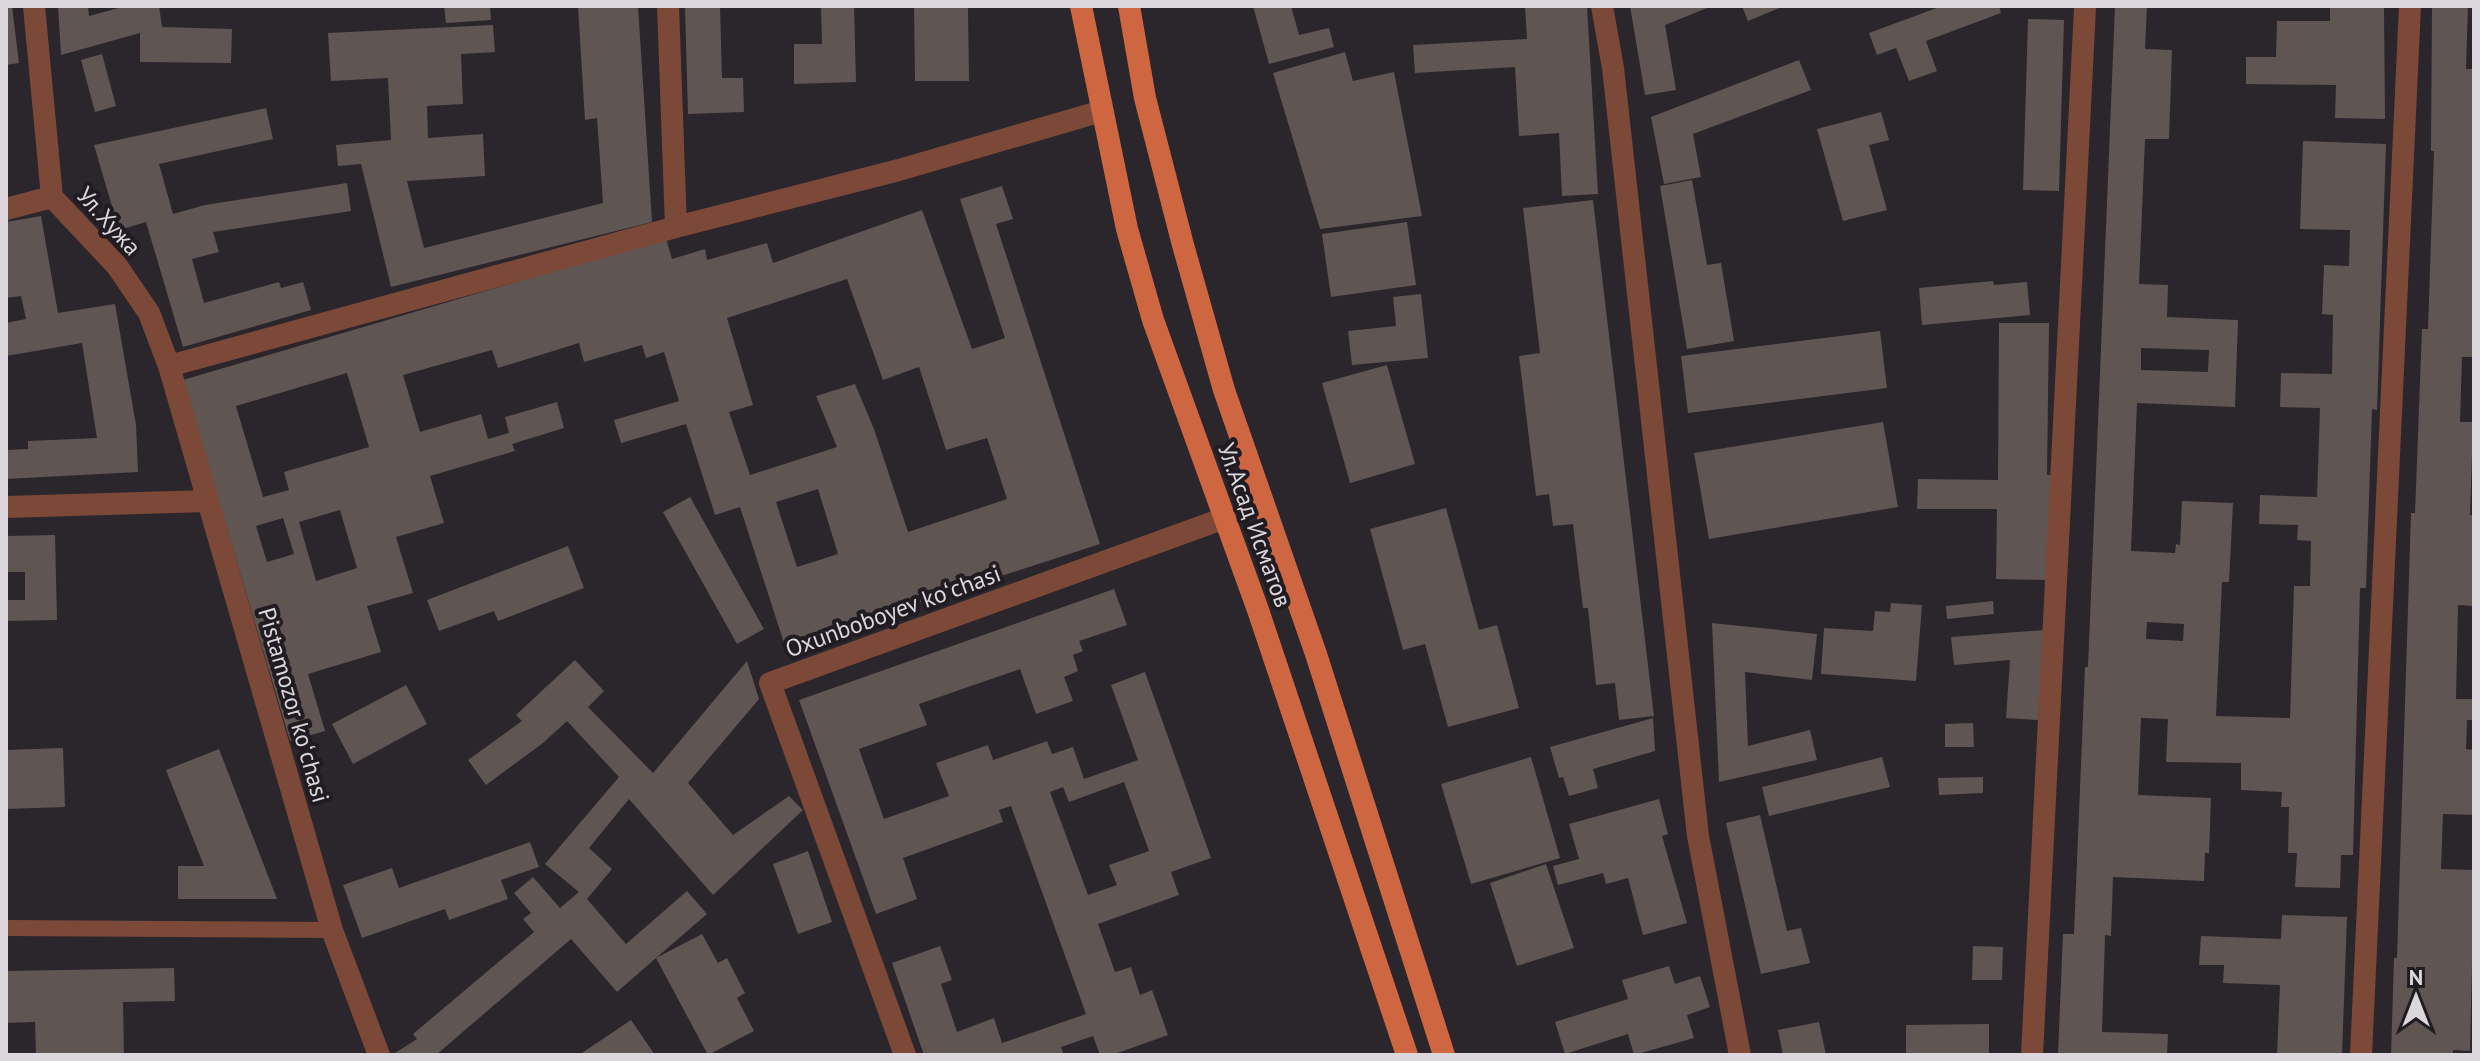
<svg xmlns="http://www.w3.org/2000/svg" width="2480" height="1061" viewBox="0 0 2480 1061" font-family="'PT Sans',sans-serif">
	<rect width="100%" height="100%" fill="#2b252c"/>
	<path fill="#5f5552" fill-rule="evenodd" d="M6 6H12L19 63 6 65Z
		M58 6H88L89 16 126 6H159L162 27 232 29 231 63 140 62V33L61 55Z
		M444 6H490L491 20 446 23Z
		M638 6 652 222 391 287 361 164 338 166 336 145 391 140 388 78 331 81 328 33 493 25 495 52 461 54 463 104 427 106 428 138 483 134 485 176 407 181 424 248 603 203 597 118 585 120 578 7Z
		M685 6H720L722 78H743L744 112 688 114Z
		M821 6H854L856 82 794 84V44H822Z
		M914 6H968L969 81H915Z
		M1253 6H1291L1299 35 1329 28 1334 47 1269 64Z
		M1525 6H1587L1598 194 1562 196 1559 133 1519 136 1515 67 1415 73 1413 45 1527 39Z
		M1630 6H1712L1665 25 1676 90 1645 95Z
		M1742 6H1784L1748 21Z
		M1942 6H1999L2001 13 1926 41 1937 71 1909 81 1896 48 1877 55 1869 33Z
		M2115 6H2147L2145 49 2172 50 2169 139H2145L2139 284 2168 285 2167 317 2238 320 2235 407 2137 403 2131 551 2175 553 2176 544 2180 545 2182 501 2233 503 2229 582H2222L2216 716 2290 718 2294 586H2310L2311 541 2297 540 2298 525 2259 524 2260 495 2317 497 2320 408 2280 407 2281 373 2332 374 2333 315 2322 314 2324 265 2349 266 2350 230 2300 229 2303 141 2386 144 2377 410 2372 409 2366 588H2360L2353 855H2341L2340 888 2295 887 2297 853H2288L2289 807H2281L2282 792 2241 790V763L2166 762 2168 719 2141 718 2138 795 2211 798 2209 853H2205L2204 881 2113 877 2111 936 2105 935 2102 1032 2168 1034 2167 1055H2058L2063 934H2074L2085 667H2088ZM2141 348 2209 350 2208 372 2141 370ZM2147 622 2184 624 2183 641 2146 639Z
		M2330 6H2384L2385 119 2335 118 2336 85 2246 84V57H2276L2277 21H2330Z
		M2432 6H2468L2466 69H2474V357H2462L2460 422H2473L2470 515H2474V606L2458 605 2456 699H2474V720H2467L2466 749 2474 750V815L2443 814 2441 869 2474 870 2470 1051 2453 1050V1055H2391L2394 958H2397L2411 513H2415L2422 329H2428L2434 151H2431Z
		M2028 19 2064 20 2059 191 2023 190Z
		M1345 52 1353 81 1394 72 1422 216 1320 229 1273 73Z
		M102 54 116 106 95 112 81 60Z
		M1799 60 1811 90 1693 134 1701 177 1664 184 1651 117Z
		M266 108 273 139 159 164 173 214 205 205 347 183 351 211 213 232 219 252 192 259 204 303 279 282 281 288 303 282 311 310 183 347 146 222 119 230 94 145Z
		M1881 112 1889 140 1869 145 1887 210 1843 221 1817 129Z
		M1692 180 1707 265 1721 263 1734 341 1687 349 1660 186Z
		M1002 186 1013 219 996 224 1100 544 785 646 740 507 715 515 686 424 621 443 614 420 679 401 664 352 646 358 642 345 584 362 579 343 498 368 492 350 403 375 420 432 481 414 488 439 509 433 505 417 557 402 564 428 512 444 515 451 430 476 444 523 396 537 413 593 367 606 381 652 308 674 325 731 290 741 183 380 666 238 672 259 705 249 707 260 767 243 773 263 922 210 972 349 1005 338 960 199ZM847 279 883 380 919 367 946 450 987 438 1007 499 908 532 874 429 855 384 816 396 837 447 750 475 729 412 753 405 727 318ZM347 373 369 447 284 472 289 490 263 497 236 406ZM818 489 838 554 797 567 776 502ZM340 510 357 568 316 581 299 522ZM283 518 294 554 267 562 256 526Z
		M1593 200 1654 716 1619 720 1615 683 1596 685 1588 608H1583L1573 524 1553 526 1549 494 1536 496 1519 356 1540 353 1523 208Z
		M41 216 58 313 115 304 136 425 138 472 6 479V450L28 449V441L97 438 82 343 6 356V323L26 319 21 296 6 298V222Z
		M1407 222 1416 285 1331 297 1322 234Z
		M1993 281 1994 285 2027 282 2030 315 1922 325 1919 288Z
		M1421 294 1428 358 1352 365 1348 331 1396 326 1393 297Z
		M1999 323H2049L2047 475H2052L2050 580 1996 579 1997 509H1917L1918 479 1998 480Z
		M1880 331 1887 388 1688 413 1681 356Z
		M1387 365 1415 464 1350 483 1322 383Z
		M1883 422 1898 507 1709 539 1694 453Z
		M690 497 764 629 737 644 663 512Z
		M1446 508 1479 630 1497 625 1519 708 1448 727 1425 644 1403 650 1370 529Z
		M55 535 57 620 6 621V600H25V572H6V536Z
		M568 546 584 588 498 621 494 611 439 631 427 600Z
		M1114 589 1127 625 1079 641 1083 651 1073 655 1078 671 1064 677 1073 701 1036 714 1020 669 919 704 927 725 859 749 884 819 949 796 936 763 988 745 993 760 1047 741 1052 754 1073 747 1084 779 1138 760 1111 685 1145 672 1211 858 1171 872 1179 895 1098 924 1115 972 1131 967 1140 995 1152 990 1168 1035 1112 1055H1100L1093 1036 1061 1047 1064 1055H924L892 963 940 946 952 980 941 984 957 1032 994 1018 1002 1043 1086 1014 1011 806 999 810 1003 822 903 858 917 899 876 914 799 700ZM1124 782 1149 851 1109 865 1117 885 1088 895 1050 792 1063 787 1069 802Z
		M1993 601 1994 614 1947 619 1946 606Z
		M1891 603 1922 605 1916 681 1821 674 1824 628 1873 631 1875 611 1890 612Z
		M1712 623 1817 634 1812 680 1745 672 1748 746 1810 730 1817 760 1719 782Z
		M2045 630 2038 720 2006 718 2010 660 1954 665 1951 637Z
		M575 660 604 691 588 707 653 773 747 661 759 699 688 783 733 835 789 796 803 810 713 895 629 799 589 848 612 869 587 899 626 944 687 891 707 914 656 958 702 934 718 963 727 958 745 993 737 998 754 1031 708 1055 656 958 617 992 571 939 436 1055H392L417 1039 413 1034 534 932 523 919 531 913 514 893 533 877 560 908 579 892 545 864 619 777 567 721 543 743 486 785 468 760 522 721 516 715Z
		M406 685 427 724 353 764 332 724Z
		M1653 718 1655 751 1593 769 1598 788 1569 796 1563 777 1559 778 1550 747Z
		M1973 723 1974 747H1945V724Z
		M63 748 65 807 6 809V750Z
		M219 749 277 899H178V866H204L166 770Z
		M1531 757 1560 858 1471 884 1441 784Z
		M1882 757 1890 787 1769 816 1762 787Z
		M1983 777V793L1939 795 1938 778Z
		M1659 799 1668 834 1662 836 1687 923 1643 935 1628 878 1606 884 1603 873 1558 885 1553 866 1579 859 1569 824Z
		M1760 815 1787 931 1801 928 1810 963 1761 974 1726 823Z
		M530 842 539 867 501 880 508 899 449 920 445 909 362 938 343 885 392 868 399 888Z
		M808 851 832 922 798 934 773 864Z
		M1546 864 1574 948 1517 966 1490 883Z
		M2282 915 2347 917 2342 1055H2277L2280 985 2223 983 2224 965H2199L2201 936 2281 939Z
		M1973 946 2003 947 2002 980H1972Z
		M1669 966 1675 984 1700 976 1710 1007 1687 1015 1694 1038 1634 1055 1628 1034 1565 1054 1555 1022 1628 999 1622 980Z
		M174 968 175 1001 123 1002 124 1055H36L35 1022 6 1023V971Z
		M631 1020 655 1055H579Z
		M1819 1022 1826 1055H1783L1778 1030Z
		M1989 1024V1055H1906V1025Z"/>
	<g fill="none" stroke-linecap="round" stroke-linejoin="round">
		<path stroke="#7c4938" stroke-width="16" d="M6 928 332 930"/>
		<path stroke="#7c4938" stroke-width="22" d="M34 6 52 197 117 266 149 313 169 366 332 930 379 1055
			M668 6 676 227
			M1602 6 1613 68 1698 836 1740 1055
			M6 209 52 197
			M169 366 676 227 899 170 1102 111
			M6 507 207 501
			M905 1055 770 683 1225 518
			M2032 1055 2085 8
			M2361 1055 2410 6"/>
		<path stroke="#cf6642" stroke-width="22" d="M1081 6 1127 229 1153 320 1258 610 1407 1055
			M1129 6 1145 98 1183 245 1224 390 1316 654 1444 1055"/>
	</g>
	<g text-anchor="middle" dominant-baseline="central" stroke-width="8" stroke-linejoin="round" paint-order="stroke">
		<g font-size="24" fill="#dbd7dc" stroke="#211c22">
			<text transform="translate(109 221) rotate(48)">Ул.Хужа</text>
			<text transform="translate(1255 525) rotate(70)">Ул.Асад Исматов</text>
			<text transform="translate(893 611) rotate(-20)">Oxunboboyev koʻchasi</text>
			<text transform="translate(294 705) rotate(74)">Pistamozor koʻchasi</text>
		</g>
	</g>
	<rect width="2480" height="1061" fill="none" stroke="#dbd7dc" stroke-width="16"/>
	<g transform="translate(2416 997)" stroke="#211c22" stroke-width="6" paint-order="stroke">
	<path d="M0-6L14 30L0 20L-14 30Z" fill="#dbd7dc"/>
	<text y="-12" font-size="22" font-weight="bold" text-anchor="middle" fill="#dbd7dc">N</text>
	</g>
</svg>
